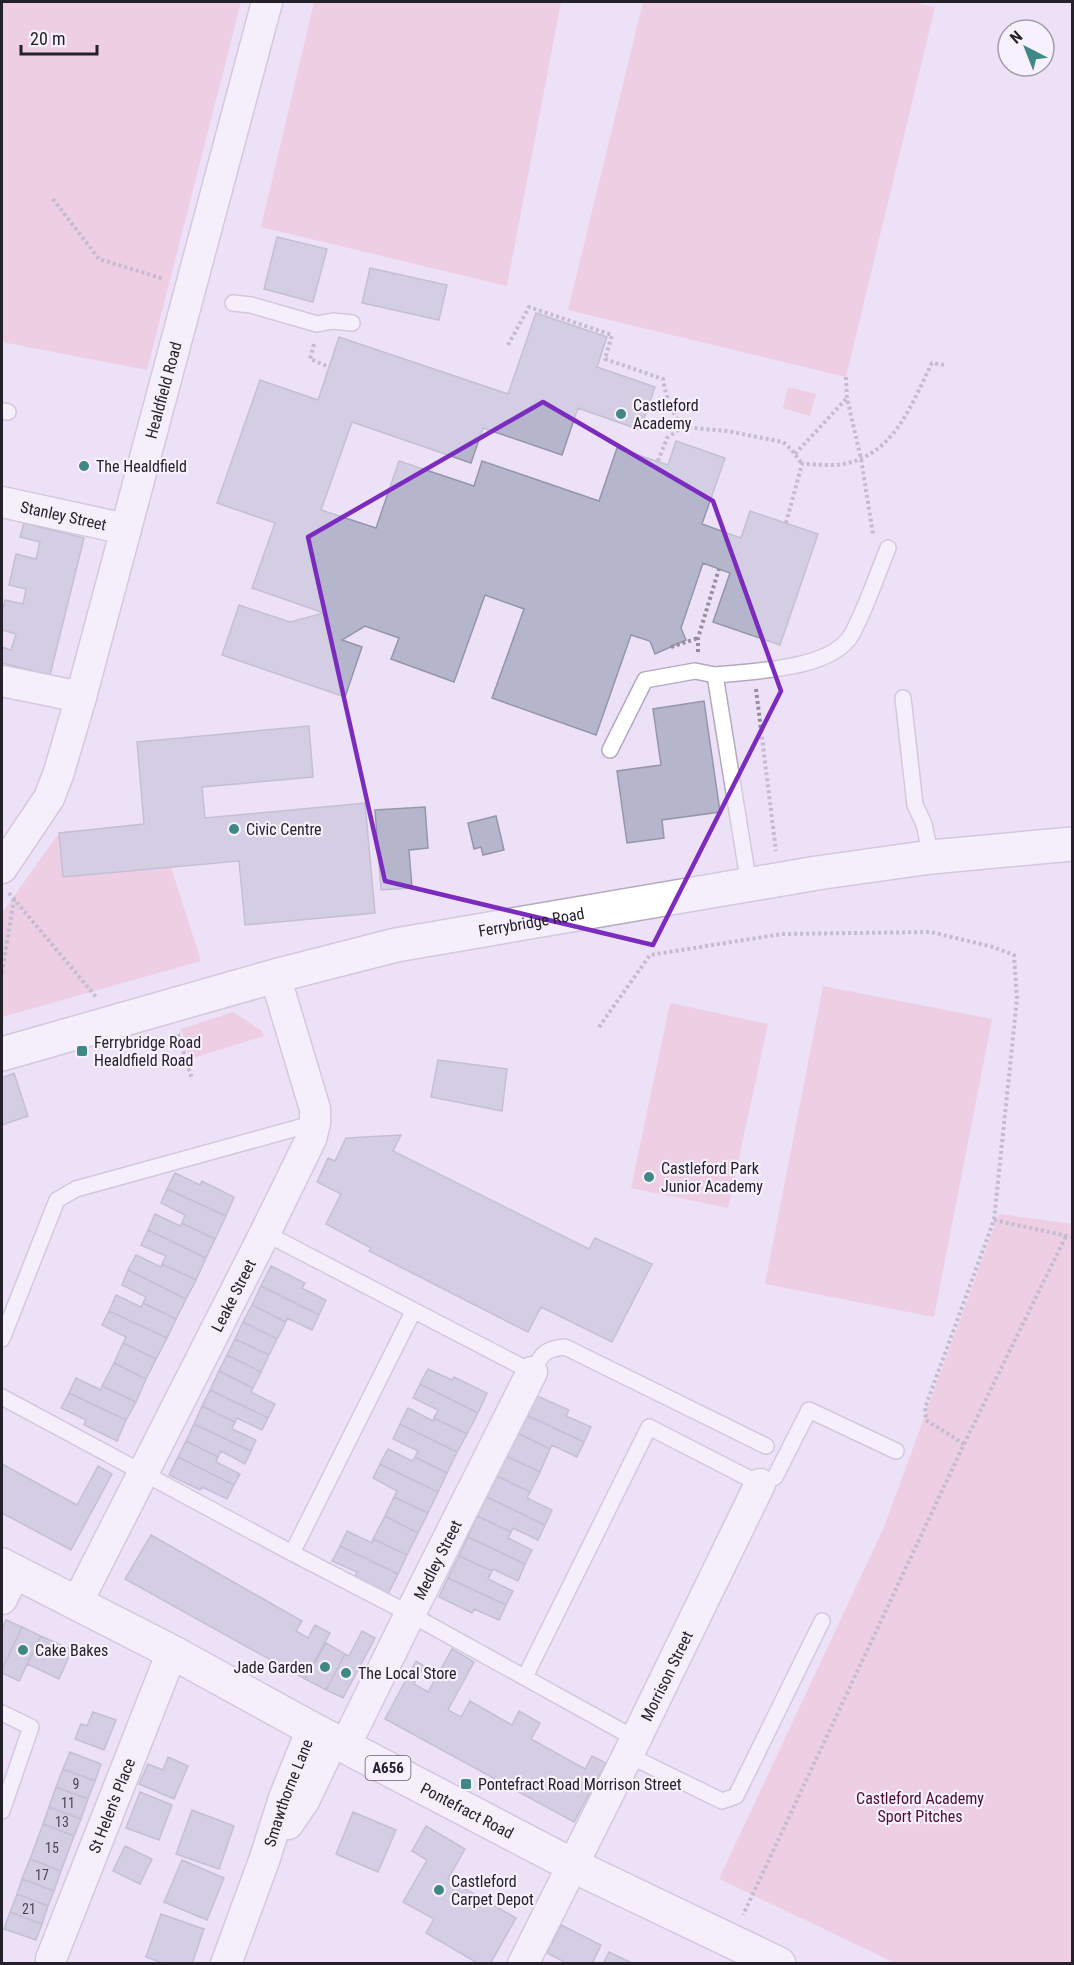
<svg xmlns="http://www.w3.org/2000/svg" width="1074" height="1965" viewBox="0 0 1074 1965" font-family="'Roboto Condensed',sans-serif">
	<rect width="100%" height="100%" fill="#ece1f7"/>
	<path fill="#edb6cb" d="M2 2H241L147 370 2 342Z
		M314 2H561L507 286 261 227Z
		M643 2H911L935 7 846 377 568 310Z
		M788 387 816 394 810 416 783 408Z
		M59 833 63 877 171 867 201 961 2 1017V913Z
		M823 986 992 1019 934 1317 765 1284Z
		M670 1003 768 1024 728 1208 631 1188Z
		M233 1012 261 1030 264 1036 190 1059 181 1029Z
		M999 1214 1072 1224V1963H895L719 1879 884 1527Z"/>
	<path fill="#b5b5cc" stroke="#9596ac" stroke-width="1.5" d="M277 237 327 249 313 302 264 289Z
		M370 268 447 285 439 320 362 303Z
		M536 313 607 337 597 367 655 387 640 430 578 408 562 455 483 428 471 463 352 422 321 510 376 528 399 461 474 486 482 461 599 501 617 448 668 465 676 441 725 458 702 524 741 538 750 511 818 534 780 645 713 622 730 573 703 563 681 628 686 640 655 654 650 641 631 635 596 735 492 698 524 609 485 595 454 682 391 659 399 638 365 626 342 640 362 647 345 697 222 655 239 605 290 622 324 613 252 588 275 523 217 503 260 380 318 400 339 337 508 394Z
		M24 523 84 538 50 675 2 663V647L11 650 16 634 2 630V612L5 600 23 604 26 589 9 585 16 554 36 559 40 542 20 537Z
		M704 701 720 812 662 820 664 838 627 843 617 771 661 765 653 709Z
		M309 726 313 777 202 787 205 818 365 803 375 913 245 925 239 861 63 877 59 833 144 824 137 742Z
		M425 807 428 848 409 850 412 888 381 890 375 810Z
		M496 816 504 850 483 855 481 847 474 849 468 823Z
		M438 1060 507 1069 502 1111 431 1097Z
		M14 1073 28 1116 2 1125V1078Z
		M401 1135 393 1151 589 1249 595 1238 652 1264 612 1342 541 1307 528 1332 369 1251 371 1248 326 1224 341 1194 317 1182 328 1158 335 1161 346 1138Z
		M175 1173 200 1185 202 1181 234 1197 226 1216 167 1189Z
		M167 1189 226 1216 215 1239 182 1223 185 1215 161 1203Z
		M155 1214 180 1226 182 1223 215 1239 206 1258 148 1230Z
		M148 1230 206 1258 196 1280 162 1264 166 1256 141 1245Z
		M136 1255 161 1267 162 1264 196 1280 186 1299 128 1270Z
		M271 1266 305 1283 302 1288 326 1300 319 1315 261 1286Z
		M128 1270 186 1299 176 1319 143 1303 146 1297 122 1285Z
		M261 1286 319 1315 312 1330 287 1318 286 1322 252 1305Z
		M116 1295 141 1307 143 1303 176 1319 167 1338 109 1311Z
		M252 1305 286 1322 277 1339 243 1322Z
		M109 1311 167 1338 156 1359 123 1343 126 1337 102 1325Z
		M243 1322 277 1339 269 1355 235 1339Z
		M235 1339 269 1355 261 1372 227 1355Z
		M123 1343 156 1359 146 1379 114 1363Z
		M227 1355 261 1372 253 1388 219 1371Z
		M114 1363 146 1379 136 1402 102 1386Z
		M428 1369 452 1380 454 1377 487 1393 478 1413 420 1384Z
		M219 1371 253 1388 251 1392 275 1404 268 1418 210 1390Z
		M76 1378 101 1390 102 1386 136 1402 126 1420 69 1393Z
		M420 1384 478 1413 467 1434 434 1418 438 1410 413 1398Z
		M210 1390 268 1418 262 1430 237 1418 235 1422 202 1406Z
		M69 1393 126 1420 117 1441 84 1425 86 1420 61 1408Z
		M535 1395 569 1410 566 1416 591 1427 584 1442 526 1415Z
		M202 1406 235 1422 232 1429 256 1440 251 1451 194 1424Z
		M408 1408 433 1421 434 1418 467 1434 457 1452 400 1424Z
		M526 1415 584 1442 577 1457 552 1445 550 1449 517 1433Z
		M194 1424 251 1451 245 1464 221 1451 218 1457 186 1441Z
		M400 1424 457 1452 447 1473 415 1457 418 1451 393 1439Z
		M517 1433 550 1449 540 1472 506 1456Z
		M186 1441 218 1457 216 1462 240 1474 234 1485 178 1457Z
		M388 1449 412 1461 415 1457 447 1473 438 1492 380 1464Z
		M506 1456 540 1472 530 1492 497 1476Z
		M178 1457 234 1485 227 1499 202 1487 200 1490 169 1475Z
		M2 1464 77 1505 98 1466 112 1474 71 1550 2 1513Z
		M380 1464 438 1492 428 1513 394 1497 397 1491 373 1478Z
		M497 1476 530 1492 527 1498 552 1510 545 1525 487 1497Z
		M394 1497 428 1513 418 1533 385 1516Z
		M487 1497 545 1525 538 1540 513 1528 511 1532 477 1516Z
		M385 1516 418 1533 407 1555 373 1539Z
		M477 1516 511 1532 508 1538 532 1550 525 1564 468 1537Z
		M347 1531 372 1543 373 1539 407 1555 398 1574 340 1546Z
		M151 1535 302 1621 296 1631 308 1638 315 1625 330 1633 305 1679 125 1579Z
		M468 1537 525 1564 518 1581 493 1569 492 1571 459 1556Z
		M340 1546 398 1574 388 1594 354 1578 357 1572 332 1561Z
		M459 1556 492 1571 488 1579 513 1591 506 1605 448 1578Z
		M448 1578 506 1605 499 1620 474 1609 472 1613 439 1597Z
		M6 1620 22 1627 2 1670V1629Z
		M22 1627 41 1636 19 1681 2 1673V1670Z
		M362 1631 375 1638 343 1698 326 1690 345 1654 349 1656Z
		M41 1636 72 1650 59 1679 27 1664Z
		M326 1643 345 1654 326 1690 305 1679Z
		M452 1649 474 1662 448 1710 461 1717 470 1701 512 1725 519 1711 540 1723 531 1739 585 1769 592 1756 606 1763 574 1822 385 1719 416 1661 424 1666 414 1684 428 1692Z
		M93 1712 116 1720 104 1750 75 1739 81 1724 87 1726Z
		M70 1752 101 1764 95 1781 63 1769Z
		M168 1757 188 1766 174 1799 139 1784 148 1764 163 1770Z
		M63 1769 95 1781 88 1799 56 1787Z
		M56 1787 88 1799 81 1819 49 1807Z
		M140 1792 172 1805 159 1840 126 1828Z
		M49 1807 81 1819 74 1836 43 1824Z
		M192 1810 234 1826 219 1869 176 1854Z
		M353 1812 396 1830 378 1872 336 1854Z
		M43 1824 74 1836 61 1871 30 1859Z
		M426 1826 465 1849 448 1879 516 1918 490 1964H479L426 1933 434 1919 403 1902 427 1860 412 1851Z
		M125 1846 152 1859 140 1884 113 1871Z
		M30 1859 61 1871 54 1891 22 1879Z
		M182 1860 224 1878 207 1920 164 1902Z
		M22 1879 54 1891 48 1906 17 1894Z
		M17 1894 48 1906 42 1924 10 1912Z
		M10 1912 42 1924 36 1940 4 1929Z
		M161 1914 204 1929 192 1964H165L146 1957Z
		M561 1925 601 1945 592 1964H568L547 1953Z
		M609 1952 634 1964H603Z"/>
	<g fill="none" stroke-linecap="round" stroke-linejoin="round">
		<g stroke="#b4a9bf" stroke-width="18">
			<path id="lane" d="M233 303 251 305 317 324 333 321 352 323
				M2 411 8 412
				M715 675C753 671 832 670 852 634 866 608 877 575 888 548
				M903 698 915 805 924 824 931 857
				M610 750 645 680 695 671 715 675 749 885
				M265 1233 532 1372C542 1354 544 1349 565 1347L766 1446
				M2 1339 57 1200 76 1189 315 1123
				M2 1397 292 1553 410 1614 636 1739
				M292 1553 413 1312
				M525 1677 649 1427 760 1484 775 1477 809 1410 896 1451
				M2 1713 31 1727 2 1811
				M628 1755 722 1801 736 1796 822 1621"/>
		</g>
		<g stroke="#b4a9bf" stroke-width="33">
			<g id="street">
				<path id="s1" d="M2 502 126 529"/>
				<path d="M2 681 81 697"/>
				<path id="s2" d="M2 868 49 798 59 772 81 697 267 2"/>
				<path d="M2 1599 15 1572"/>
				<path id="s3" d="M77 1603 265 1233 311 1139 315 1123V1109L275 976"/>
				<path id="s4" d="M345 1746 410 1614 532 1372"/>
				<path d="M288 1824 304 1801 333 1740"/>
				<path id="s5" d="M51 1959 172 1652"/>
				<path id="s6" d="M226 1964 265 1858 284 1798 312 1729"/>
				<path id="s7" d="M523 1964 628 1755 760 1484"/>
			</g>
		</g>
		<g stroke="#b4a9bf" stroke-width="36">
			<g id="secondary">
				<path id="s8" d="M2 1054 275 976 396 945 817 873 931 857 1072 844"/>
			</g>
		</g>
		<g stroke="#b4a9bf" stroke-width="36">
			<g id="primary">
				<path id="s9" d="M2 1565 172 1652 312 1729 572 1865 779 1964"/>
			</g>
		</g>
		<path stroke="#968e9f" stroke-width="4" stroke-dasharray="3 3" stroke-linecap="butt" d="M53 199 99 259 164 279
			M314 344 310 359 329 367
			M508 345 529 307 612 335 605 359 663 379C666 398 672 412 682 427L727 431 783 442 791 449 802 464
			M846 377 847 398 861 459 873 534
			M795 454 847 398
			M658 461 667 438 682 427
			M786 523 802 464C817 464 834 467 848 463 896 451 912 403 932 363L945 365
			M671 647 698 638
			M698 652V638L719 569
			M756 689 776 851
			M9 893 96 997
			M2 973 14 899
			M599 1027 650 955 782 934 931 932 993 947 1014 955 1017 999 994 1220 925 1408 926 1420 964 1444 743 1915
			M178 1034 192 1079
			M994 1220 1072 1237
			M964 1444 1066 1236"/>
		<use href="#lane" stroke="#fff" stroke-width="15"/>
		<use href="#street" stroke="#fff" stroke-width="30"/>
		<use href="#secondary" stroke="#fff" stroke-width="33"/>
		<use href="#primary" stroke="#fff" stroke-width="33"/>
	</g>
	<path d="M0 0H1074V1965H0ZM543 402 713 501 781 691 653 945 385 881 308 537Z" fill="#ece1f7" fill-opacity=".55" fill-rule="evenodd"/>
	<path fill="none" stroke="#7b2cbf" stroke-width="4.5" stroke-linejoin="round" d="M543 402 713 501 781 691 653 945 385 881 308 537Z"/>
	<g fill="#408886" stroke="#f7f0fe" stroke-width="2">
		<circle cx="621" cy="414" r="6"/>
		<circle cx="84" cy="466" r="6"/>
		<circle cx="234" cy="829" r="6"/>
		<rect x="76" y="1045" width="12" height="12" rx="3"/>
		<circle cx="649" cy="1177" r="6"/>
		<circle cx="23" cy="1650" r="6"/>
		<circle cx="325" cy="1667" r="6"/>
		<circle cx="346" cy="1673" r="6"/>
		<rect x="460" y="1778" width="12" height="12" rx="3"/>
		<circle cx="439" cy="1890" r="6"/>
	</g>
	<g text-anchor="middle" dominant-baseline="central" stroke-width="4.5" stroke-linejoin="round" paint-order="stroke">
		<g font-size="14" fill="#494652">
			<text x="76" y="1784">9</text>
			<text x="68" y="1803">11</text>
			<text x="62" y="1822">13</text>
			<text x="52" y="1848">15</text>
			<text x="42" y="1875">17</text>
			<text x="29" y="1909">21</text>
		</g>
		<rect fill="#f7f0fe" stroke="#645f6a" stroke-width="1.5" x="365.5" y="1756" width="45" height="24" rx="4.5"/>
		<g font-size="15" font-weight="bold" fill="#25212a">
			<text x="388" y="1768">A656</text>
		</g>
		<g font-size="16" fill="#25212a" stroke="#f7f0fe">
			<text stroke="none"><textPath href="#s2" startOffset="508">Healdfield Road</textPath></text>
			<text stroke="none"><textPath href="#s1" startOffset="63">Stanley Street</textPath></text>
			<text stroke="none"><textPath href="#s8" startOffset="546">Ferrybridge Road</textPath></text>
			<text stroke="none"><textPath href="#s3" startOffset="345">Leake Street</textPath></text>
			<text stroke="none"><textPath href="#s4" startOffset="208">Medley Street</textPath></text>
			<text stroke="none"><textPath href="#s7" startOffset="322">Morrison Street</textPath></text>
			<text stroke="none"><textPath href="#s6" startOffset="182">Smawthorne Lane</textPath></text>
			<text stroke="none"><textPath href="#s5" startOffset="165">St Helen's Place</textPath></text>
			<text stroke="none"><textPath href="#s9" startOffset="526">Pontefract Road</textPath></text>
		</g>
		<g font-size="16" fill="#25212a" stroke="#f7f0fe" text-anchor="start">
			<text x="633" y="405">Castleford<tspan x="633" dy="18">Academy</tspan></text>
			<text x="96" y="466">The Healdfield</text>
			<text x="246" y="829">Civic Centre</text>
			<text x="94" y="1042">Ferrybridge Road<tspan x="94" dy="18">Healdfield Road</tspan></text>
			<text x="661" y="1168">Castleford Park<tspan x="661" dy="18">Junior Academy</tspan></text>
			<text x="35" y="1650">Cake Bakes</text>
			<text x="313" y="1667" text-anchor="end">Jade Garden</text>
			<text x="358" y="1673">The Local Store</text>
			<text x="478" y="1784">Pontefract Road Morrison Street</text>
			<text x="451" y="1881">Castleford<tspan x="451" dy="18">Carpet Depot</tspan></text>
		</g>
		<g font-size="16" fill="#4e0c2e" stroke="#f7f0fe">
			<text x="920" y="1798">Castleford Academy<tspan x="920" dy="18">Sport Pitches</tspan></text>
		</g>
	</g>
	<rect width="1074" height="1965" fill="none" stroke="#25212a" stroke-width="6"/>
	<g transform="translate(1026 48) rotate(318)"><circle r="28" fill="#f7f0fe" stroke="#a39da9" stroke-width="1.5"/>
	<path d="M0-4.5L10 22L0 15L-10 22Z" fill="#408886"/>
	<text y="-9" font-size="16" font-weight="bold" text-anchor="middle" fill="#25212a">N</text>
	</g>
	<path d="M21 45v9h76v-9" fill="none" stroke="#25212a" stroke-width="3"/>
	<text x="30" y="45" font-size="18" fill="#25212a" stroke="#f7f0fe" stroke-width="4.5" paint-order="stroke">20 m</text>
</svg>
